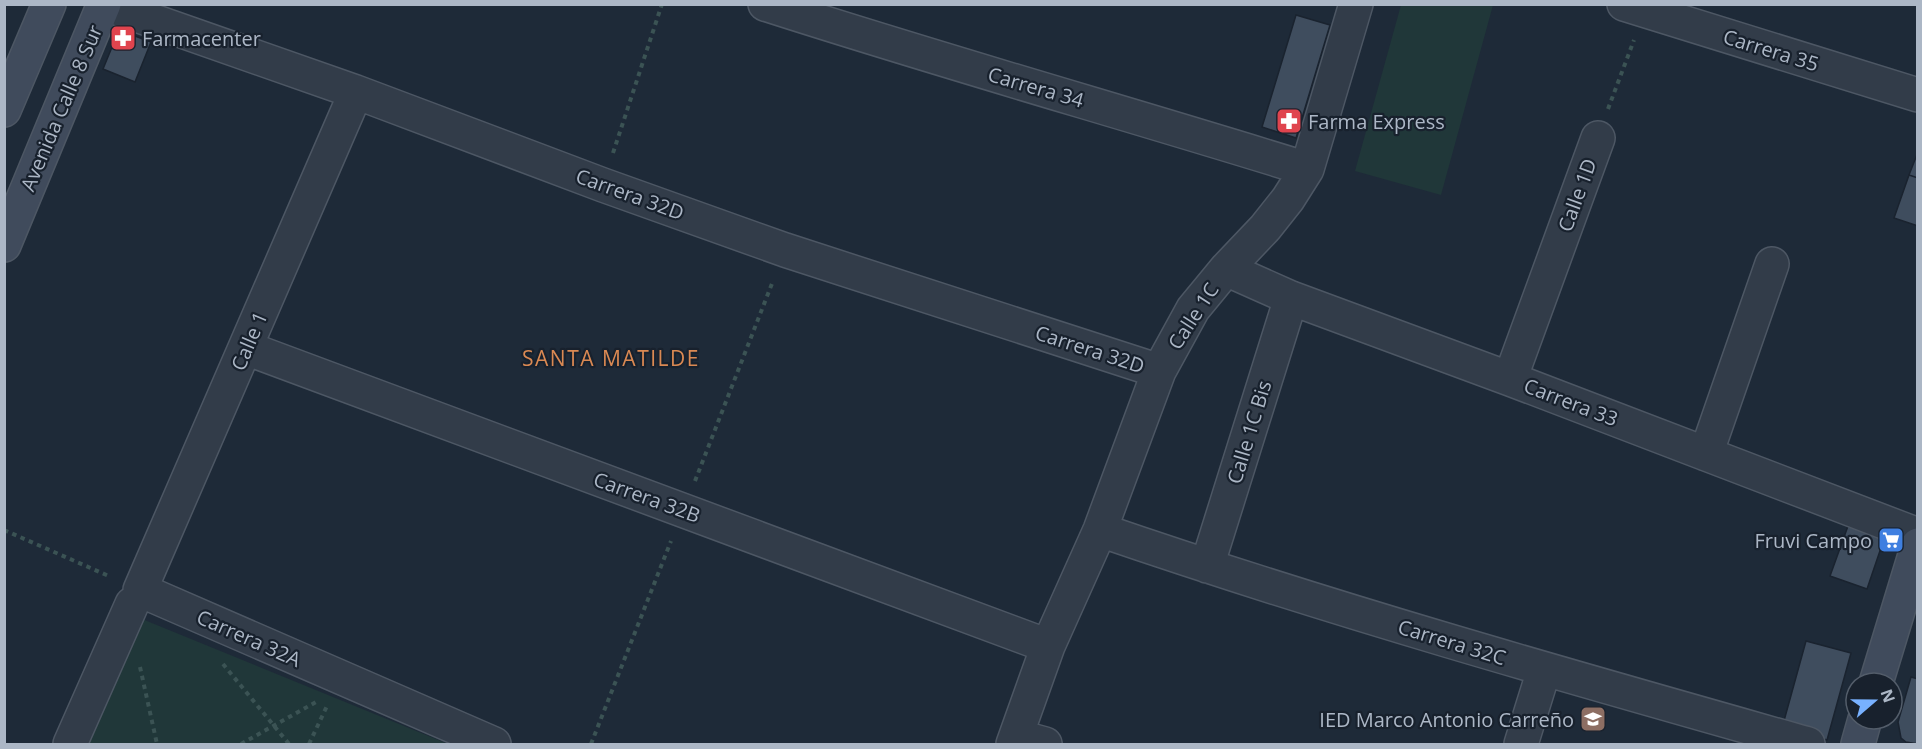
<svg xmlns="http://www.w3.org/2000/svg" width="1922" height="749" viewBox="0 0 1922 749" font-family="'Open Sans',sans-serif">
	<rect width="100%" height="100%" fill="#1e2a38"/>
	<path fill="#203739" d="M1401 5H1493L1441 195 1355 171Z
		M142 619 448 744H77Z"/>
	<path fill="#3f4d5e" stroke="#1a232f" stroke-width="1.5" d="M1296 15 1330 25 1296 138 1262 127Z
		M119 30 151 42 135 82 103 69Z
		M1918 152V178L1909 175Z
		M1909 175 1918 178V226L1894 218Z
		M1848 526 1884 539 1867 589 1830 576Z
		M1806 641 1851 653 1827 740 1782 728Z
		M1911 677 1918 679V744L1906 742 1901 738 1898 722Z"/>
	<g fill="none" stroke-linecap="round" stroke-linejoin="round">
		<g stroke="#4d5764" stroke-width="36">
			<path id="street" d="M105 4 356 92 603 185 785 250 1159 371
				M765 4C945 62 1126 113 1307 169
				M1624 4 1918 95
				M356 92 140 590 494 744
				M1226 269 1291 298 1510 379 1918 535
				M246 348 1048 646
				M1510 379 1598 138
				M1706 454 1772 264
				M1100 530C1333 610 1571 677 1808 744
				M1207 566 1291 298
				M1016 736 1045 744
				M70 744 132 604
				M1013 744 1048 646 1100 530 1159 371 1193 309 1226 269 1265 228 1288 199 1307 169 1356 4
				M1521 744 1544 670"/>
		</g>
		<g stroke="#4d5764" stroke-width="36">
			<path id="secondary" d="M4 110 49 4
				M4 245 104 4
				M1876 683 1918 545
				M1858 744 1865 719"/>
		</g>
		<path stroke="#3b5354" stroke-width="4" stroke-dasharray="4.5 4.5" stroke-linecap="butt" d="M1608 109 1634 40
			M613 153 662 4
			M695 481 773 281
			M4 530 111 577
			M223 664 289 744
			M140 667 157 744
			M241 744 316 702
			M309 744 327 706
			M591 744 671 541"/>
		<use href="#street" stroke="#323c49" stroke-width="33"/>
		<use href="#secondary" stroke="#404b5c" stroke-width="33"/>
	</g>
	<defs>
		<g id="pharmacy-square" transform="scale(1.35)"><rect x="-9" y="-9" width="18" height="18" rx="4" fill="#e0444e" stroke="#18212d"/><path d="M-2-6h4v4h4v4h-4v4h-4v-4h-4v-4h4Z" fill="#fff"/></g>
		<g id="supermarket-square" transform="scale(1.35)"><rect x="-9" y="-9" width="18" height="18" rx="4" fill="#3f7fe0" stroke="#18212d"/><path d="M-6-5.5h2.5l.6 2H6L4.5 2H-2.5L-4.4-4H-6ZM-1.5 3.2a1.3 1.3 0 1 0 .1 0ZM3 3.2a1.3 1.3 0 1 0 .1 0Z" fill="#fff"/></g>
		<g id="school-square" transform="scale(1.35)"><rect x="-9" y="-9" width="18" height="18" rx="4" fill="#8d6e63" stroke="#18212d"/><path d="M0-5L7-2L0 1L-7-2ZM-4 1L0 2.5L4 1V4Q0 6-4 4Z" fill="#fff"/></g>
	</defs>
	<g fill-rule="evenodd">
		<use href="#pharmacy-square" x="123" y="38"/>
		<use href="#pharmacy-square" x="1289" y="121"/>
		<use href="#supermarket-square" x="1891" y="540"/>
		<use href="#school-square" x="1593" y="719"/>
	</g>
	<g text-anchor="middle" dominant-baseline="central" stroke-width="4.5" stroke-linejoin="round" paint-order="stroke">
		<g font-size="20" fill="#acb7c6" stroke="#18212d" text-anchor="start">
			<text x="142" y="38">Farmacenter</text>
			<text x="1308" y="121">Farma Express</text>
			<text x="1872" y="540" text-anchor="end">Fruvi Campo</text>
			<text x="1574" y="719" text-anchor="end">IED Marco Antonio Carreño</text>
		</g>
		<g font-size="20" fill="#acb7c6" stroke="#18212d">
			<text transform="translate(1771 50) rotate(17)">Carrera 35</text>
			<text transform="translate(1036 87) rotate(16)">Carrera 34</text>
			<text transform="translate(61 108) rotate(-67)">Avenida Calle 8 Sur</text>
			<text transform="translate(630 194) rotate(20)">Carrera 32D</text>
			<text transform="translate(1577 195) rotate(-70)">Calle 1D</text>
			<text transform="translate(1193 316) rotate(-57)">Calle 1C</text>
			<text transform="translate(249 341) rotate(-67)">Calle 1</text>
			<text transform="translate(1090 349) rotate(18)">Carrera 32D</text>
			<text transform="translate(1571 402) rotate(21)">Carrera 33</text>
			<text transform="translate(1249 432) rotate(-73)">Calle 1C Bis</text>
			<text transform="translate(647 497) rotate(20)">Carrera 32B</text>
			<text transform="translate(249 638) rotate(24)">Carrera 32A</text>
			<text transform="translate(1452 642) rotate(17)">Carrera 32C</text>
		</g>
		<g font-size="21" letter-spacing="1.5" fill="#da8953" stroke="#18212d">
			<text x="611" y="358">SANTA MATILDE</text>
		</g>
	</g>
	<rect width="1922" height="749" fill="none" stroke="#acb7c6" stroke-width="12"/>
	<g transform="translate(1874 701) rotate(70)"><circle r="28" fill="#18212d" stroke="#535d6a" stroke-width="1.5"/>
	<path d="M0-4.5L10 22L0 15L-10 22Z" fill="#78b1ff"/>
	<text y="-9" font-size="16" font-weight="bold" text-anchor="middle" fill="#acb7c6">N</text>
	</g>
</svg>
